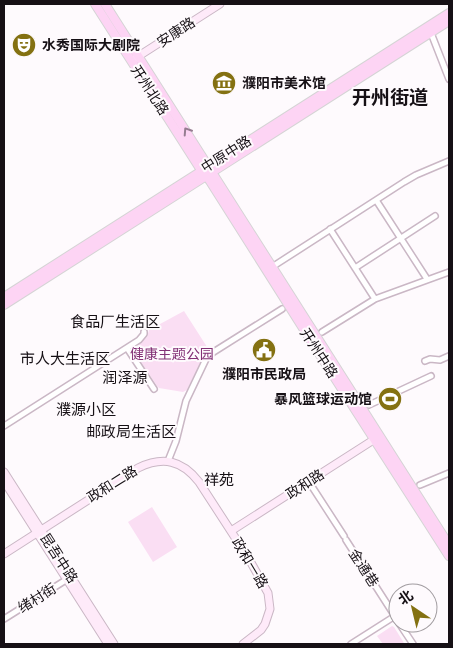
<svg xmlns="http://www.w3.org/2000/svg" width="453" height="648" viewBox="0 0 453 648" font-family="'Asap Condensed','Noto Sans SC',sans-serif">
	<rect width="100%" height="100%" fill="#fefafd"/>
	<path fill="#fadef3" d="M184 311 209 350 205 353 187 390 183 392 159 388 157 386 133 350 134 347 147 337 149 330Z
		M152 507 177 547 153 562 128 522Z
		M392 626 394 627 404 643 383 644 377 636Z"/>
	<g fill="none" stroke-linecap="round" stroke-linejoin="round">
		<g stroke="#cab7c5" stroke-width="8">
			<path id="street" d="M431 33 449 79
				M376 200 427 279
				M330 229 375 299
				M272 267 404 182 416 175 449 161
				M355 268 435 216
				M322 332 375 299 449 272
				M127 348 154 389
				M425 361 430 359 440 360 449 356
				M369 405 431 376
				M4 426 139 340 144 334V332
				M168 461 176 441 186 401 207 357 212 353 282 309
				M309 482 344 536
				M420 485 449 473
				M346 540 398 621
				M4 619 69 578
				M399 623 413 644
				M351 644 395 616"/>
		</g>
		<g stroke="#cab7c5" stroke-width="9">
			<path id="secondary" d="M134 59 220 4
				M4 472 114 644
				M4 481 108 644
				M231 531 378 437
				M4 554 138 468C163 456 182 460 199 482L249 559 268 593 270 609 265 624 261 630 243 644"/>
		</g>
		<g stroke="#d5d4d5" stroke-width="10">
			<path id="primary" d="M95 4 201 170 210 181 315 347 449 556
				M105 4C220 184 334 365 449 545
				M4 297 449 13
				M4 305 449 21"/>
		</g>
		<use href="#street" stroke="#fff" stroke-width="5"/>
		<use href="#secondary" stroke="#feeaf9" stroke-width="7"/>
		<use href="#primary" stroke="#fdd4f4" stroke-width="8"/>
	</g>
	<defs><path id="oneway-chevron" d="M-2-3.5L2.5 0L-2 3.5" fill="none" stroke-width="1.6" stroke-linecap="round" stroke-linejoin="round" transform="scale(1.25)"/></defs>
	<use stroke="#957c90" href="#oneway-chevron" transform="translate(187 131) rotate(-123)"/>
	<defs>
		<g id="theatre-disc" transform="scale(1.25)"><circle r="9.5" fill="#847112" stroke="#fefafd"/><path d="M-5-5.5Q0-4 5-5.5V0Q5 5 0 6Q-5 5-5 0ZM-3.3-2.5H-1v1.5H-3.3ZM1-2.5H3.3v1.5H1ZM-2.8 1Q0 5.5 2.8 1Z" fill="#fff"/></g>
		<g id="museum-disc" transform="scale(1.25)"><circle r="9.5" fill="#847112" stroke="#fefafd"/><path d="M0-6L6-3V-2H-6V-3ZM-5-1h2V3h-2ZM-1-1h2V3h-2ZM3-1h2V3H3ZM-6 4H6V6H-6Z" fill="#fff"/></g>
		<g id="civic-disc" transform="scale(1.25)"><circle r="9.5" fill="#847112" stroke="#fefafd"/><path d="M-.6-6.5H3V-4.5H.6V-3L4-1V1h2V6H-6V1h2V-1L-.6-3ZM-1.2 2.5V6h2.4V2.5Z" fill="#fff"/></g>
		<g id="stadium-disc" transform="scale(1.25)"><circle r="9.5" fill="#847112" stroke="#fefafd"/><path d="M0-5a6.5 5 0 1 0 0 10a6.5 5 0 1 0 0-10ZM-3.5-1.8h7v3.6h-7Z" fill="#fff"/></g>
	</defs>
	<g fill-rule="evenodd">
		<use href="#theatre-disc" x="24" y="45"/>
		<use href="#museum-disc" x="224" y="83"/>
		<use href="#civic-disc" x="264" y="350"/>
		<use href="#stadium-disc" x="390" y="399"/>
	</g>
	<g text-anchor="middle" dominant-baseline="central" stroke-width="4" stroke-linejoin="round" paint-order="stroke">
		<g font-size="14" fill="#161015" stroke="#fefafd">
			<text transform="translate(176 32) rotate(-33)">安康路</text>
			<text transform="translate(150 90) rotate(57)">开州北路</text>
			<text transform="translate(226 154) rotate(-32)">中原中路</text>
			<text transform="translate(319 353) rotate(57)">开州中路</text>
			<text transform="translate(112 484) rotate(-32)">政和二路</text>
			<text transform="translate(305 484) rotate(-33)">政和路</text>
			<text transform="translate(59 558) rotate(57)">昆吾中路</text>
			<text transform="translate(250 563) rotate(59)">政和一路</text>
			<text transform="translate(364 568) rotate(57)">金通巷</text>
			<text transform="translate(37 598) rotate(-32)">绪村街</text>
		</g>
		<g font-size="14" font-weight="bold" fill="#161015" stroke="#fefafd" text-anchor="start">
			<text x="42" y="45">水秀国际大剧院</text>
			<text x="242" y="83">濮阳市美术馆</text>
			<text x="264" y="374" text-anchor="middle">濮阳市民政局</text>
			<text x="372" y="399" text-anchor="end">暴风篮球运动馆</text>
		</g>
		<g font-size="14" fill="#833176" stroke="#fefafd">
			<text x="172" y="354">健康主题公园</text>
		</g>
		<g font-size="15" fill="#161015" stroke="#fefafd">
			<text x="115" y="321">食品厂生活区</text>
			<text x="65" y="358">市人大生活区</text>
			<text x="125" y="377">润泽源</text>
			<text x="86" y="409">濮源小区</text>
			<text x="131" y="431">邮政局生活区</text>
			<text x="219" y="479">祥苑</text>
		</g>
		<g font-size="19" font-weight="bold" fill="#161015" stroke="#fefafd">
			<text x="390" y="97">开州街道</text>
		</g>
	</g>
	<rect width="453" height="648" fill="none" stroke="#161015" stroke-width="10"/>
	<g transform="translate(413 608) rotate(325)"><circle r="24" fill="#fefafd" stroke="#a19ca0"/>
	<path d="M0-4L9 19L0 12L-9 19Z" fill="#847112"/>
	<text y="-8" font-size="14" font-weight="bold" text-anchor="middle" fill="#161015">北</text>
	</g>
</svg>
